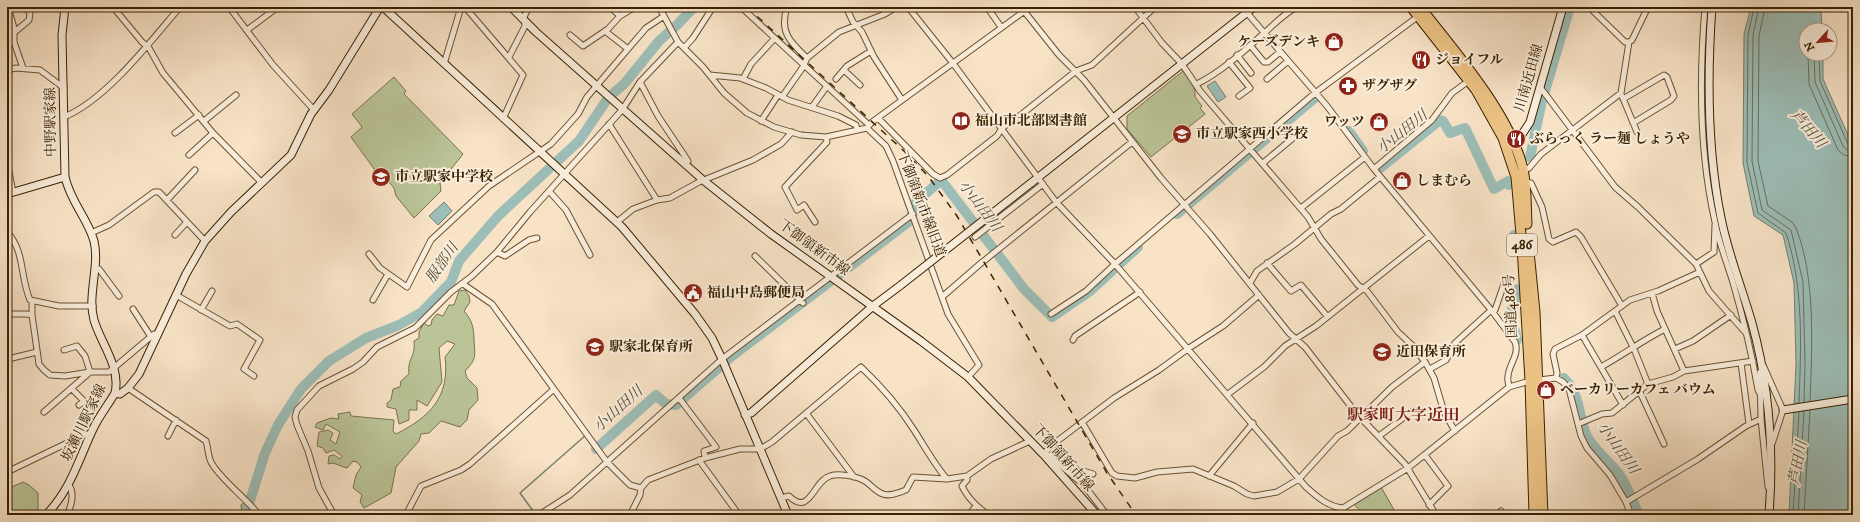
<svg xmlns="http://www.w3.org/2000/svg" width="1860" height="522" viewBox="0 0 1860 522" font-family="'IM FELL DW Pica','Noto Serif JP',serif">
	<rect width="100%" height="100%" fill="#f8e3c7"/>
	<filter id="stains"><feTurbulence type="fractalNoise" baseFrequency=".005" numOctaves="4"/><feColorMatrix values="0 0 0 0 .2 0 0 0 0 .09 0 0 0 0 .02 0 0 0 .5 -.17"/></filter>
	<radialGradient id="worn" r=".72"><stop offset=".6" stop-color="#630" stop-opacity="0"/><stop offset="1" stop-color="#630" stop-opacity=".3"/></radialGradient>
	<path fill="#bac497" stroke="#79734c" d="M1183 71C1189 79 1196 87 1195 97L1202 106 1200 108 1205 114 1151 157 1127 129V116Z
		M394 77 406 91 404 94 463 154 440 183 441 191 414 218 396 196 394 188 383 175 377 173 351 137 362 127 352 114Z
		M465 290 469 296 470 302 464 311C472 320 474 328 474 340 475 356 477 359 465 371L467 378 477 388 478 400 469 410 467 420 460 427 441 421 429 433 421 434 419 441 396 467 391 493 364 508 360 502 362 495 353 488 356 475 361 467 357 462 353 461 347 468 333 463 328 464 329 456 334 455 340 459 342 456 334 450 326 453 323 448 317 446 319 432 328 430 333 433 330 440 336 444 340 432 326 424 323 430 315 427 317 423 331 418 339 419 338 414 350 412 351 416 394 420 393 431 396 434C430 417 450 397 445 357L455 344 447 341 439 348 442 382 427 406 417 400V410H409V420L399 424 396 409 387 407V403L391 400 393 389 400 387 401 381 409 374C407 358 416 357 414 341L419 338V332L424 323 428 326 431 325 432 320 437 314 443 316 449 305H454L459 291Z
		M23 482 29 485 38 493V510L34 515H7V489Z
		M1381 487 1397 515H1364L1353 503Z
		M244 502 255 515H242L241 505Z"/>
	<path fill="#9dbeb8" stroke="#75806f" d="M1751 7H1821L1822 30H1806V54H1823V79L1853 146V515H1789L1796 364 1794 283 1783 235 1754 216 1743 163 1744 34Z
		M1215 81 1226 97 1218 102 1207 86Z
		M444 202 452 211 438 225 429 216Z"/>
	<g fill="none" stroke-linecap="round" stroke-linejoin="round">
		<path stroke="#6a705c" stroke-width="1" d="M1754 7 1748 35 1747 162 1758 213 1786 233C1804 287 1801 347 1799 403
			M1759 7 1753 35 1752 161 1762 210 1791 230 1803 282 1805 364 1804 402
			M1765 7 1759 36 1758 161 1768 206 1792 222 1796 228C1816 278 1812 348 1810 401
			M1808 54 1809 84 1838 150 1844 155 1853 157
			M1814 54 1815 82 1843 146 1847 150 1853 151
			M1819 54 1820 81 1848 144 1853 146
			M1793 515 1799 412
			M1798 515 1804 411
			M1804 515 1810 410"/>
		<path stroke="#75806f" stroke-width="1.5" d="M451 282 455 288
			M536 515 520 493 586 435"/>
		<path stroke="#9dbeb8" stroke-width="10" d="M1349 131 1363 151
			M1530 157 1542 101 1570 7
			M1380 168 1440 120 1443 121 1450 133 1465 128 1494 189 1508 181 1509 185
			M1177 214 1316 97
			M1514 235 1515 247
			M1517 340 1512 318V308L1518 289
			M1564 378C1582 398 1577 412 1586 434 1593 450 1609 460 1619 474 1628 487 1633 501 1639 515
			M596 449 656 395 666 404 676 405 732 356 911 220 915 203 939 182 942 181 1024 289 1052 317 1090 291 1138 247
			M247 515V510L265 453 278 425 301 389 329 361 366 338 399 325 422 312 451 282 459 261 498 216 579 141 608 98 625 83 659 41 677 25 694 7"/>
		<g stroke="#685232" stroke-width="7">
			<path id="street" d="M8 7 14 28V42L23 68
				M113 7 142 42 149 48 163 73 213 133 262 183
				M229 7 273 65 314 110
				M373 7 379 10
				M465 7 523 75 503 119
				M610 7 620 16
				M659 7 678 42 703 67 724 93 747 113 774 127 801 135 826 137 867 128 886 146 893 161 948 314 979 365 968 377
				M741 7 869 125
				M787 7C779 32 790 42 807 58
				M846 7 853 22 862 32 874 57 902 100
				M908 7 952 62 1056 202 1115 264 1306 487C1316 496 1328 507 1343 508L1408 468 1509 387 1530 381 1556 378 1563 382 1569 389 1581 436 1587 448 1610 475 1626 502 1631 515
				M987 7 1001 27
				M1135 7 1162 43 1182 64 1200 91 1308 217 1321 239 1358 285 1367 291 1398 332 1412 345 1425 362 1434 378 1444 412 1455 431
				M1242 7 1327 106 1374 169 1492 311 1515 342C1520 355 1508 365 1508 377 1507 380 1509 384 1509 387
				M1589 7 1625 42H1629L1632 40 1648 7
				M1705 7C1699 78 1699 152 1715 222 1719 244 1728 265 1734 286 1744 321 1752 355 1758 390L1760 394
				M1024 11 1059 55 1084 80 1161 178 1210 234 1289 333 1305 347 1356 413 1405 464 1436 515
				M662 12 667 7
				M247 30 278 7
				M13 31H16L29 20 30 13 26 7
				M605 31 628 49
				M570 35 583 46 608 29 620 16 635 7
				M1250 45 1264 62H1268L1280 52
				M684 48 693 38 713 7
				M1237 55 1251 73
				M509 57 525 26 524 17 529 7
				M1229 62 1250 88 1239 96
				M444 64 461 7
				M7 70 16 68 40 70 64 88
				M844 70 860 85
				M710 75 740 78 766 88 788 100 838 116 856 125 857 129
				M743 79 751 64 774 39
				M836 79 847 66 871 51
				M1267 79 1288 61
				M640 82 658 116 688 161
				M1197 84C1221 72 1243 52 1263 34 1275 24 1283 14 1297 7
				M1540 87 1615 187 1638 207 1696 264 1709 291 1745 332
				M1622 96 1637 132
				M782 97 803 67 807 58 839 32 885 14 896 7
				M1623 99 1664 75 1667 77 1674 96 1671 100 1633 123
				M812 107 827 86
				M64 117C106 100 150 42 180 7
				M878 118 933 174 940 178 947 175 997 136 1002 128 1022 114 1076 71 1092 65 1155 7
				M204 121 236 95
				M761 121 778 95
				M609 124 657 200
				M867 128 872 122 1030 7
				M175 133 199 115
				M189 155 213 133
				M7 162 13 192
				M1263 163 1293 138
				M1374 169 1432 120 1452 93 1470 80
				M1523 171 1529 168 1541 154 1621 93 1629 42
				M1524 182 1531 183 1542 207 1549 239 1553 242 1576 232 1581 237 1622 306
				M549 191 566 210 590 255
				M167 200 195 170
				M1301 208 1365 157
				M617 222 633 209 657 200 670 198 699 182 753 160 781 144 792 132
				M815 222 804 205 797 210 785 187 827 142 826 137
				M7 232C25 251 20 277 30 300L59 306H93
				M91 233 109 225 154 192H159L205 241
				M175 235 186 223
				M975 237 1043 184
				M497 252 505 256 529 240 537 238
				M369 254 380 268 407 287 431 240 489 186 551 144 578 114 587 97 628 49 646 28 664 16
				M755 256 803 303
				M1267 263 1291 291 1301 285 1327 316
				M1696 264 1714 252 1715 225
				M95 268 99 269 119 296
				M1250 283 1257 271 1295 244 1331 214 1341 209 1380 177
				M463 284 492 304 607 462 630 485 641 488
				M1652 293 1657 311 1684 371
				M176 295 230 326 237 324 260 340 244 369 254 376
				M942 297 980 264 1132 142
				M373 300 388 274
				M32 301V315L39 364 43 369 50 375 65 376 90 372H109L154 334 158 335
				M133 309 151 337
				M201 310 212 291
				M1615 311 1634 349 1648 384
				M7 314H26L32 315
				M1051 314 1086 291 1115 264 1315 93 1420 15
				M1582 335 1623 405
				M1073 340 1075 336 1140 292
				M1675 349 1693 341 1731 315
				M8 359 37 352
				M1741 363 1749 424
				M1763 365 1783 410 1772 444
				M1601 367C1623 355 1643 340 1665 329
				M1430 369 1446 360 1455 343 1489 312 1495 310 1505 281
				M1760 372 1761 419 1768 487
				M1556 378 1557 373 1553 354 1555 349 1582 335 1630 300 1658 291 1700 272
				M128 388 206 441C208 447 208 456 211 462 219 478 246 498 259 515
				M72 389 84 401 79 405
				M1640 392 1664 444
				M1228 394 1264 367 1285 346 1316 326 1429 236
				M679 398 716 447 704 451 705 458
				M44 412 90 372 85 356 77 346 64 350
				M806 413 854 477
				M1082 422 1112 473 1117 476 1135 478 1157 472 1193 469 1234 486 1247 494 1254 496 1277 492 1299 479 1338 436 1347 431 1392 387 1425 362
				M1578 424 1602 414 1612 413 1648 384 1673 377 1684 371 1753 361
				M168 436 176 420
				M1379 436 1414 410
				M1043 454 1056 442 1114 398 1159 370 1189 348 1223 326 1259 295
				M1044 454 1048 455 1083 484 1107 515
				M1425 455 1448 486 1429 505
				M699 460 739 515
				M7 472 86 434H90
				M1074 475 1080 470 1093 474
				M967 476V480L962 486C968 499 978 507 988 515
				M1209 476 1253 423
				M781 498 789 496C810 517 813 481 830 476 838 473 855 476 863 480 870 483 875 492 883 494 890 497 900 492 906 490L913 477 947 479 967 476 991 459 1030 441
				M1626 502 1698 459 1746 426 1761 419
				M1343 508 1345 515
				M67 515C71 507 75 493 69 485
				M334 515 319 488 308 451 297 425 295 417 297 410 319 386 353 369 363 362 377 347 415 328 451 292 472 276 497 252 530 212 622 110 640 82 678 42
				M408 515 407 513 421 486 461 470 470 464 554 389
				M539 515 570 495 722 359 913 214
				M630 515 640 495 641 488 648 480 705 458 740 449H760L772 442 861 367C880 385 900 408 914 430 925 447 934 464 947 479
				M969 515 976 506
				M1497 515 1501 511"/>
		</g>
		<g stroke="#382201" stroke-width="9">
			<path id="secondary" d="M383 7 622 227 695 314 712 338 722 359 788 515
				M511 7 536 32 703 180 771 234 921 341 968 377 1043 454 1097 515
				M1712 7C1707 77 1707 149 1721 218 1728 254 1742 288 1752 323 1769 385 1774 450 1769 515
				M1510 146 1517 142 1530 122 1563 7
				M1031 183 1254 7
				M7 194 65 177
				M115 393 120 394 128 388 139 374 186 274 205 241 231 212 291 155 311 114 329 90 380 7
				M1783 410 1853 399
				M745 415 751 413 873 306 901 285
				M46 515C71 489 78 461 93 429 99 416 108 405 115 393 121 367 101 344 94 320 87 295 100 266 94 241 87 217 71 203 65 177L62 35 65 7"/>
		</g>
		<g stroke="#382201" stroke-width="11">
			<path id="highway" d="M1411 7 1476 90 1503 138 1516 177 1522 246 1530 381 1534 515
				M1420 7C1455 52 1510 114 1523 169 1527 187 1526 207 1527 224
				M1528 241 1535 312 1543 515"/>
		</g>
		<use href="#street" stroke="#faeddb" stroke-width="5"/>
		<use href="#secondary" stroke="#faeddb" stroke-width="7"/>
		<use href="#highway" stroke="#ecc284" stroke-width="9"/>
		<path stroke="#382201" stroke-width="1.5" stroke-dasharray="7 7" stroke-linecap="butt" d="M747 7 905 152 928 176 957 216 1107 473 1136 515"/>
		<g stroke="#382201" stroke-width="9" stroke-linecap="butt">
			<path id="secondary-bridge" d="M901 285 1031 183"/>
		</g>
		<use href="#secondary-bridge" stroke="#faeddb" stroke-width="7"/>
	</g>
	<defs>
		<g id="shop-disc" transform="scale(1)"><circle r="9.5" fill="#8f2418" stroke="#faeddb"/><path d="M-5-2.5h2.3a2.7 3.5 0 0 1 5.4 0H5L5.5 6h-11ZM-1.5-2.5h3a1.5 2.3 0 0 0-3 0Z" fill="#fff"/></g>
		<g id="restaurant-disc" transform="scale(1)"><circle r="9.5" fill="#8f2418" stroke="#faeddb"/><path d="M-5-6h1v4h1v-4h1v4h1v-4h1v5L-1.5 .5V6h-2V.5L-5-1ZM5-6V6H3V1.5H1.5Q1.5-4 5-6Z" fill="#fff"/></g>
		<g id="pharmacy-disc" transform="scale(1)"><circle r="9.5" fill="#8f2418" stroke="#faeddb"/><path d="M-2-6h4v4h4v4h-4v4h-4v-4h-4v-4h4Z" fill="#fff"/></g>
		<g id="library-disc" transform="scale(1)"><circle r="9.5" fill="#8f2418" stroke="#faeddb"/><path d="M-6-4Q-3-5.5-.7-3.5V5Q-3 3-6 4ZM6-4Q3-5.5 .7-3.5V5Q3 3 6 4Z" fill="#fff"/></g>
		<g id="school-disc" transform="scale(1)"><circle r="9.5" fill="#8f2418" stroke="#faeddb"/><path d="M0-5L7-2L0 1L-7-2ZM-4 1L0 2.5L4 1V4Q0 6-4 4Z" fill="#fff"/></g>
		<g id="civic-disc" transform="scale(1)"><circle r="9.5" fill="#8f2418" stroke="#faeddb"/><path d="M-.6-6.5H3V-4.5H.6V-3L4-1V1h2V6H-6V1h2V-1L-.6-3ZM-1.2 2.5V6h2.4V2.5Z" fill="#fff"/></g>
	</defs>
	<g fill-rule="evenodd">
		<use href="#shop-disc" x="1334" y="42"/>
		<use href="#restaurant-disc" x="1421" y="60"/>
		<use href="#pharmacy-disc" x="1348" y="86"/>
		<use href="#library-disc" x="961" y="121"/>
		<use href="#shop-disc" x="1379" y="122"/>
		<use href="#school-disc" x="1182" y="134"/>
		<use href="#restaurant-disc" x="1516" y="139"/>
		<use href="#school-disc" x="381" y="177"/>
		<use href="#shop-disc" x="1402" y="181"/>
		<use href="#civic-disc" x="693" y="293"/>
		<use href="#school-disc" x="595" y="347"/>
		<use href="#school-disc" x="1382" y="352"/>
		<use href="#shop-disc" x="1546" y="390"/>
	</g>
	<g text-anchor="middle" dominant-baseline="central" stroke-width="4" stroke-linejoin="round" paint-order="stroke">
		<rect fill="#faeddb" stroke="#725f42" stroke-width="1" x="1507" y="234" width="30" height="22" rx="3"/>
		<g font-size="13" font-weight="bold" fill="#382201">
			<text x="1522" y="245">486</text>
		</g>
		<g font-size="14" font-weight="bold" fill="#382201" stroke="#faeddb" text-anchor="start">
			<text x="1320" y="42" text-anchor="end">ケーズデンキ</text>
			<text x="1435" y="60">ジョイフル</text>
			<text x="1362" y="86">ザグザグ</text>
			<text x="975" y="121">福山市北部図書館</text>
			<text x="1365" y="122" text-anchor="end">ワッツ</text>
			<text x="1196" y="134">市立駅家西小学校</text>
			<text x="1530" y="139">ぶらっく ラー麺 しょうや</text>
			<text x="395" y="177">市立駅家中学校</text>
			<text x="1416" y="181">しまむら</text>
			<text x="707" y="293">福山中島郵便局</text>
			<text x="609" y="347">駅家北保育所</text>
			<text x="1396" y="352">近田保育所</text>
			<text x="1560" y="390">ベーカリーカフェ バウム</text>
		</g>
		<g font-size="14" fill="#382201" stroke="#faeddb">
			<text transform="translate(1529 78) rotate(-74)">川南近田線</text>
			<text transform="translate(51 122) rotate(-91)">中野駅家線</text>
			<text transform="translate(921 204) rotate(69)">下御領新市線旧道</text>
			<text transform="translate(814 248) rotate(36)">下御領新市線</text>
			<text transform="translate(1511 306) rotate(-93)">国道486号</text>
			<text transform="translate(84 423) rotate(-64)">坂瀬川駅家線</text>
			<text transform="translate(1063 458) rotate(48)">下御領新市線</text>
		</g>
		<g font-size="15" font-style="italic" fill="#565138" stroke="#faeddb">
			<text transform="translate(1808 129) rotate(49)">芦田川</text>
			<text transform="translate(1402 132) rotate(-38)">小山田川</text>
			<text transform="translate(980 206) rotate(53)">小山田川</text>
			<text transform="translate(442 263) rotate(-55)">服部川</text>
			<text transform="translate(618 409) rotate(-42)">小山田川</text>
			<text transform="translate(1618 448) rotate(55)">小山田川</text>
			<text transform="translate(1798 463) rotate(-79)">芦田川</text>
		</g>
		<g font-size="16" font-weight="bold" fill="#7a1f14" stroke="#faeddb">
			<text x="1403" y="415">駅家町大字近田</text>
		</g>
	</g>
	<rect width="1860" height="522" fill="none" stroke="#f8e3c7" stroke-width="24"/>
	<rect x="8" y="8" width="1844" height="506" fill="none" stroke="#382201" stroke-width="2"/>
	<rect x="12" y="12" width="1836" height="498" fill="none" stroke="#382201"/>
	<g transform="translate(1818 42) rotate(243)"><circle r="19" fill="#faeddb" stroke="#ac9c84"/>
	<path d="M0-3L7 15L0 10L-7 15Z" fill="#8f2418"/>
	<text y="-6" font-size="11" font-weight="bold" text-anchor="middle" fill="#382201">N</text>
	</g>
	<rect width="100%" height="100%" filter="url(#stains)"/>
	<rect width="100%" height="100%" fill="url(#worn)"/>
</svg>
